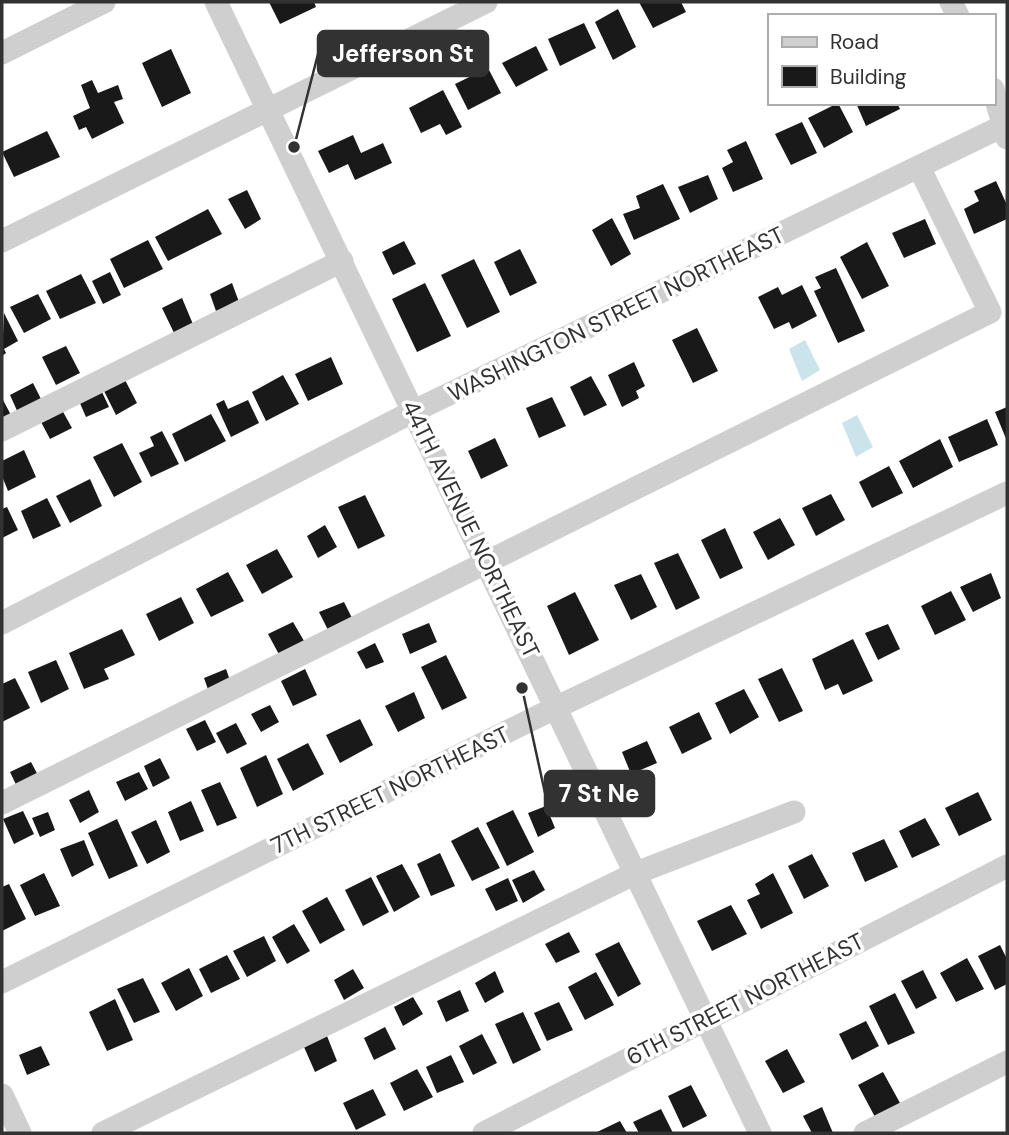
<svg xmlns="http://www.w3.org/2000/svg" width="1009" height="1135" viewBox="0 0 1009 1135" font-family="'DM Sans',sans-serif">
	<rect width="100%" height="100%" fill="#fff"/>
	<path fill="#cbe3ea" d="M805 340 820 370 802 381 789 349Z
		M857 415 873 447 856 457 842 423Z"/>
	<path fill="#191919" d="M269 2H314L316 7 280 24Z
		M639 2H681L686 12 653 28Z
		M618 9 636 47 613 60 595 22Z
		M584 23 596 48 560 66 548 39Z
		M536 46 548 70 516 87 502 63Z
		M171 49 191 93 162 107 142 63Z
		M488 68 501 93 468 110 455 84Z
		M92 80 98 93 118 85 123 99 114 102 124 123 92 139 86 127 79 130 73 116 90 108 81 85Z
		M443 90 462 127 446 135 440 124 421 133 409 108Z
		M838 103 853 132 824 148 808 118Z
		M856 103H897L900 109 866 126Z
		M802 122 817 153 791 165 775 134Z
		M47 131 60 157 14 177 2 152Z
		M353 135 361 153 383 143 392 163 355 180 348 164 329 173 318 151Z
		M746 141 763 179 733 192 722 168 733 162 727 150Z
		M708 175 718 199 690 213 678 187Z
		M996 181 1007 205V219L974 234 964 209 979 201 974 191Z
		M663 184 680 219 634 240 623 214 640 208 636 196Z
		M247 190 261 219 245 229 228 199Z
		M208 209 222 234 168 261 155 237Z
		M612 218 631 254 611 266 592 230Z
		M925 219 936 244 904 258 892 233Z
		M148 240 163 269 124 288 110 259Z
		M404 241 416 264 393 275 382 252Z
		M867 242 889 286 862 299 840 257Z
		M520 249 537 283 510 296 494 262Z
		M474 259 500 312 467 328 441 275Z
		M836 268 865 331 838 343 814 291 821 288 815 277Z
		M110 272 121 295 103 304 92 281Z
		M81 274 96 303 60 319 46 291Z
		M232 283 239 302 216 311 210 294Z
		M425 283 451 336 417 352 392 299Z
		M802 285 817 316 792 329 789 322 774 329 758 297 778 287 782 295Z
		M38 294 51 319 24 333 10 307Z
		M182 298 195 329 176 337 162 308Z
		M4 313 18 341 4 349 6 353 2 356Z
		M697 328 718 371 693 383 672 340Z
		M66 346 80 373 56 385 42 357Z
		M331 357 343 384 308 401 295 374Z
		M634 362 645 386 636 391 639 398 622 407 608 375Z
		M283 375 299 404 266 421 252 392Z
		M591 376 607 405 584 416 570 387Z
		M125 380 137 403 116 415 104 391Z
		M33 383 43 403 19 415 10 395Z
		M102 392 109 407 86 417 79 401Z
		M552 397 566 426 539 438 526 408Z
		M2 398 12 417 2 423Z
		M224 400 228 409 248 400 259 423 231 437 216 404Z
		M1007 407V441L995 412Z
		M62 410 72 428 50 439 41 422Z
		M211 414 226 441 185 462 172 434Z
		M987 419 998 445 959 462 948 437Z
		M162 431 179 464 151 477 139 453 154 446 150 437Z
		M495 438 508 466 481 479 468 451Z
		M940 439 953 467 913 488 899 461Z
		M122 443 142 482 114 497 93 457Z
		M24 450 36 477 8 491 2 476V461Z
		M889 466 903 493 872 508 859 482Z
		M90 479 102 506 70 523 56 496Z
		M831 494 845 520 816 536 802 508Z
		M365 495 385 536 358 549 338 507Z
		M47 498 61 526 33 539 21 511Z
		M7 507 18 530 2 538V509Z
		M780 518 795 545 768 560 753 532Z
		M325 525 337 547 318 558 307 536Z
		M725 528 743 568 720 579 701 540Z
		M277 549 293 577 262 594 246 565Z
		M678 553 700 598 676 610 654 563Z
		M228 572 244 601 211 617 196 589Z
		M991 573 1001 598 973 612 960 587Z
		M641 574 657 607 631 620 614 585Z
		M951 591 966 620 935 635 921 606Z
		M575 592 599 640 569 655 547 606Z
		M181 597 194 623 159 641 146 614Z
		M344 602 354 622 330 634 319 612Z
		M293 622 307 646 282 660 268 634Z
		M429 623 437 642 410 654 402 634Z
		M888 624 900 649 878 660 865 633Z
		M122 629 135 655 104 669 109 679 84 689 69 653Z
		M853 639 873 681 843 695 838 684 825 690 812 659Z
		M375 643 384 662 366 669 357 652Z
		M446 655 467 698 442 710 421 667Z
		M56 660 69 689 41 703 28 672Z
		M782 668 803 711 779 722 758 679Z
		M226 669 232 686 210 695 204 678Z
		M305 669 317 695 293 706 281 681Z
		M15 678 30 708 2 722V684Z
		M744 689 759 717 730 734 715 703Z
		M414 692 425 718 398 732 385 706Z
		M270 705 279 722 261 732 251 714Z
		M699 712 712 739 682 754 669 727Z
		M360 719 373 745 340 763 326 735Z
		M205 720 216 742 197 751 186 729Z
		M236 723 247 744 227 754 216 733Z
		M647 741 657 763 631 774 622 752Z
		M308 743 324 774 293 791 277 759Z
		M266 755 283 794 257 807 240 768Z
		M160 758 170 778 153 787 144 766Z
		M31 762 41 781 20 793 10 772Z
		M139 772 148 789 125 801 116 782Z
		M220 782 237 818 217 826 201 790Z
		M89 790 99 812 80 823 69 800Z
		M978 792 992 820 959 836 945 808Z
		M191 801 204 831 180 841 168 812Z
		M546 806 555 828 538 837 528 813Z
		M513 810 534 852 507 866 486 823Z
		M23 811 34 834 14 844 3 819Z
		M48 812 55 830 40 837 32 818Z
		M925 818 940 845 912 858 899 831Z
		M117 819 138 866 109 879 88 833Z
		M156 820 170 852 147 864 131 832Z
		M478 827 500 868 472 881 451 841Z
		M884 839 898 867 865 882 852 853Z
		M84 840 94 865 72 877 60 849Z
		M440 853 455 886 431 896 417 864Z
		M812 854 829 886 804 899 788 866Z
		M402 864 420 897 394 912 376 876Z
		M534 870 545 890 523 903 512 880Z
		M44 873 60 906 35 916 20 885Z
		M773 873 793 913 761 929 747 900 760 894 755 884Z
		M371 877 389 912 363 926 345 890Z
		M508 878 518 901 496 911 485 889Z
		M9 884 26 919 2 931V887Z
		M327 897 345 930 320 944 302 911Z
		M731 905 747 934 712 951 697 921Z
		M294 924 310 951 287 964 272 937Z
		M569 932 580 952 556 963 545 944Z
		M264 936 276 961 247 977 233 951Z
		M619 942 641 984 618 997 595 954Z
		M1000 945 1007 959V984L995 990 978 956Z
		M227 955 240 979 211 993 199 969Z
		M967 958 984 989 956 1002 940 973Z
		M189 968 203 996 176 1011 161 983Z
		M353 969 364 988 344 1000 334 980Z
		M923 970 937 998 916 1009 901 981Z
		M495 971 504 992 485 1003 475 983Z
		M596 972 614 1005 585 1020 568 987Z
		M143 978 160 1012 134 1023 117 989Z
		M460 990 469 1011 446 1022 437 1001Z
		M895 993 915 1033 888 1045 869 1006Z
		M413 997 423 1014 403 1026 394 1007Z
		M115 999 133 1040 107 1051 89 1012Z
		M559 1002 573 1030 547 1041 534 1013Z
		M523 1012 541 1050 513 1064 495 1024Z
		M866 1021 879 1046 852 1060 839 1034Z
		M385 1027 396 1049 374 1060 364 1038Z
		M482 1034 497 1063 473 1075 459 1046Z
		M327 1036 337 1061 315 1072 304 1047Z
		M41 1046 50 1065 27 1075 19 1055Z
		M787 1049 805 1082 783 1093 765 1061Z
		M451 1055 464 1082 437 1093 426 1067Z
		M417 1069 433 1097 404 1111 390 1083Z
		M883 1072 900 1103 875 1117 858 1085Z
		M691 1085 707 1116 683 1128 668 1096Z
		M373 1089 386 1115 356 1130 343 1103Z
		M822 1107 833 1133H812L803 1116Z
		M661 1109 673 1133H639L633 1122Z
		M620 1121 627 1133H595Z"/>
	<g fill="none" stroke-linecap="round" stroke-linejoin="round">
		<path stroke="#cfcfcf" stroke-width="23" d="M216 2 760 1133
			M951 2 958 16
			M2 53 104 2
			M993 89 1007 138
			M2 241 486 2
			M2 430 342 261
			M2 623 414 411 1007 124
			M2 803 990 312 919 167
			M2 982 557 707 1007 493
			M2 1095 20 1133
			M103 1133 636 873 794 812
			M484 1133 1007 866
			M865 1133 1007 1062"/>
	</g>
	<g text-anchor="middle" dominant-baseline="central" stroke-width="7" stroke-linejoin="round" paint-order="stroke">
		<g font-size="23" fill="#323232" stroke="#fff">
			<text transform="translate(616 314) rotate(-26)">WASHINGTON STREET NORTHEAST</text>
			<text transform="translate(471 529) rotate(64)">44TH AVENUE NORTHEAST</text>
			<text transform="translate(390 790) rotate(-26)">7TH STREET NORTHEAST</text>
			<text transform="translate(745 999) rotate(-27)">6TH STREET NORTHEAST</text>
		</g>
	</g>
	<path fill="none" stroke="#323232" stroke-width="2.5" d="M294 147L318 54M522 688L545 793"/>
	<g fill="#323232" stroke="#fff" stroke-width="2.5">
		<circle cx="294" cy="147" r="7"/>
		<circle cx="522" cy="688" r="7"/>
	</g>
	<g fill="#323232" stroke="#323232" stroke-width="2.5">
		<rect x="318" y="31" width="170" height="45" rx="7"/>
		<rect x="545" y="771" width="109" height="45" rx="7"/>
	</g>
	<g font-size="24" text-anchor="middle" font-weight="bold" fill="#fff">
		<text x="403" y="62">Jefferson St</text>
		<text x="599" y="802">7 St Ne</text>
	</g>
	<rect width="1009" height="1135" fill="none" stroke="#323232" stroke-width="7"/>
	<rect x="768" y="14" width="228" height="91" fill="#ffffff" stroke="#adadad" stroke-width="2"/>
	<rect x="782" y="37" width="35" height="10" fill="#cfcfcf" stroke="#adadad" stroke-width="2"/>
	<text x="830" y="49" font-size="21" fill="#323232">Road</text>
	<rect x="782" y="66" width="35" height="21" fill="#191919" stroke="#adadad" stroke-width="2"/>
	<text x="830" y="84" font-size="21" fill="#323232">Building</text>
</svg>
